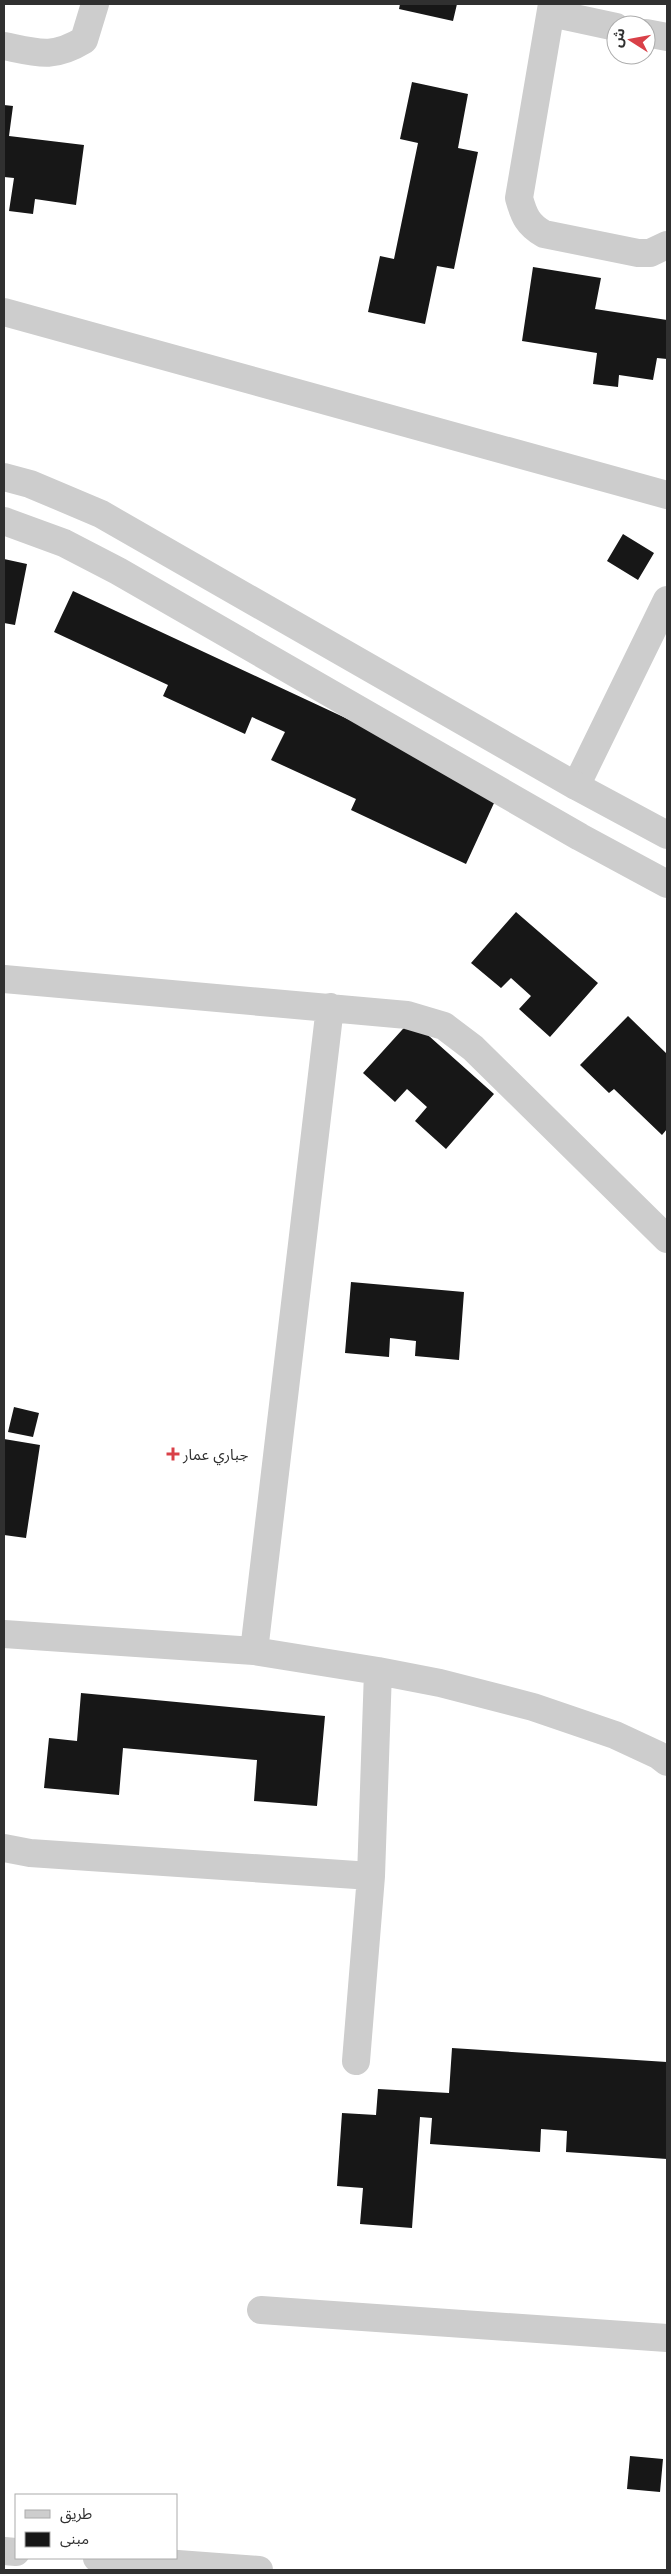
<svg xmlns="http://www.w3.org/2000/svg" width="671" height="2574" viewBox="0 0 671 2574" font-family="Quicksand,'Noto Sans Arabic',sans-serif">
	<rect width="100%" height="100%" fill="#fff"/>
	<path fill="#171717" d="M400 4H457L453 21 399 9Z
		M412 82 468 94 458 148 478 152 454 269 437 266 425 324 368 312 380 256 394 259 418 143 400 139Z
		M4 105 13 106 9 136 84 145 76 205 35 199 33 214 9 211 14 178 4 177Z
		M533 267 601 278 595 309 667 320V359L657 358 653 380 619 375 618 387 593 384 597 353 522 341Z
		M623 534 654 553 638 580 607 561Z
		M4 559 27 564 15 625 4 623Z
		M73 591 500 790 466 864 351 810 356 799 271 760 285 732 252 717 245 734 163 696 168 685 54 632Z
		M516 912 598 983 550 1037 519 1009 531 996 511 978 501 988 471 963Z
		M628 1016 667 1054V1129L662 1135 614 1089 609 1093 580 1065Z
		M411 1020 494 1094 446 1149 415 1121 427 1107 407 1089 395 1102 363 1073Z
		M351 1282 464 1292 459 1360 415 1356 416 1341 390 1338 389 1357 345 1353Z
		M14 1407 39 1413 33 1437 8 1432Z
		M4 1439 40 1445 26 1538 4 1535Z
		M81 1693 325 1716 317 1806 254 1801 257 1760 123 1748 119 1795 44 1788 49 1738 77 1741Z
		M452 2048 667 2062V2159L566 2152 567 2131 541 2129 540 2152 430 2144 432 2118 420 2117 412 2228 360 2224 363 2188 337 2186 342 2113 376 2115 378 2089 449 2093Z
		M630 2456 663 2459 660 2492 627 2489Z"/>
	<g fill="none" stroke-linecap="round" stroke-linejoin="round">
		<path stroke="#cdcdcd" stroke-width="28" d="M552 4 519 198C524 216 528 225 544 234L638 253H650L667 245
			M551 13 616 27
			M646 33 667 37
			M4 46C38 53 53 59 84 40L95 4
			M4 312 667 495
			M576 786 667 600
			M4 979 407 1015 444 1026 473 1048 667 1239
			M4 1634 254 1651 378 1671 440 1683 533 1707 615 1735 658 1755 667 1762
			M254 1651 330 1007
			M4 1848 30 1853 371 1876
			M356 2061 371 1876 378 1671
			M261 2310 667 2338
			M4 2551 16 2552
			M97 2558 259 2570"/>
		<path stroke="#cdcdcd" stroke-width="28" d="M4 477 30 484 101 514 576 786 667 835
			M4 521 64 543 118 571 580 837 667 884"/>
	</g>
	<path fill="#d94048" stroke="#fff" stroke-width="2" d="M170.5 1446.5h5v5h5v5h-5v5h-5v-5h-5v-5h5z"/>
	<g text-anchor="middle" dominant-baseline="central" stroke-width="5" stroke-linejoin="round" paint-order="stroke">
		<g font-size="15" fill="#303030" stroke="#fff" text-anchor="start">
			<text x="183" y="1454">جباري عمار</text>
		</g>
	</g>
	<rect width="671" height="2574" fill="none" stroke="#303030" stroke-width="10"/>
	<rect x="15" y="2494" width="162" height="65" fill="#ffffff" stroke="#acacac"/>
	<rect x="25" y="2510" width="25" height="8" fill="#cdcdcd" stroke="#acacac"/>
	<text x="60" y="2519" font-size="15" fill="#303030">طريق</text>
	<rect x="25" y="2532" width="25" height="15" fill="#171717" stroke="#acacac"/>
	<text x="60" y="2544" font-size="15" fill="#303030">مبنى</text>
	<g transform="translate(631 40) rotate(281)"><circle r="24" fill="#ffffff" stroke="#acacac"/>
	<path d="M0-4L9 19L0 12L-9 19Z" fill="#d94048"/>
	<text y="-8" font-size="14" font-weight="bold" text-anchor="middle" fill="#303030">ش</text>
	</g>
</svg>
